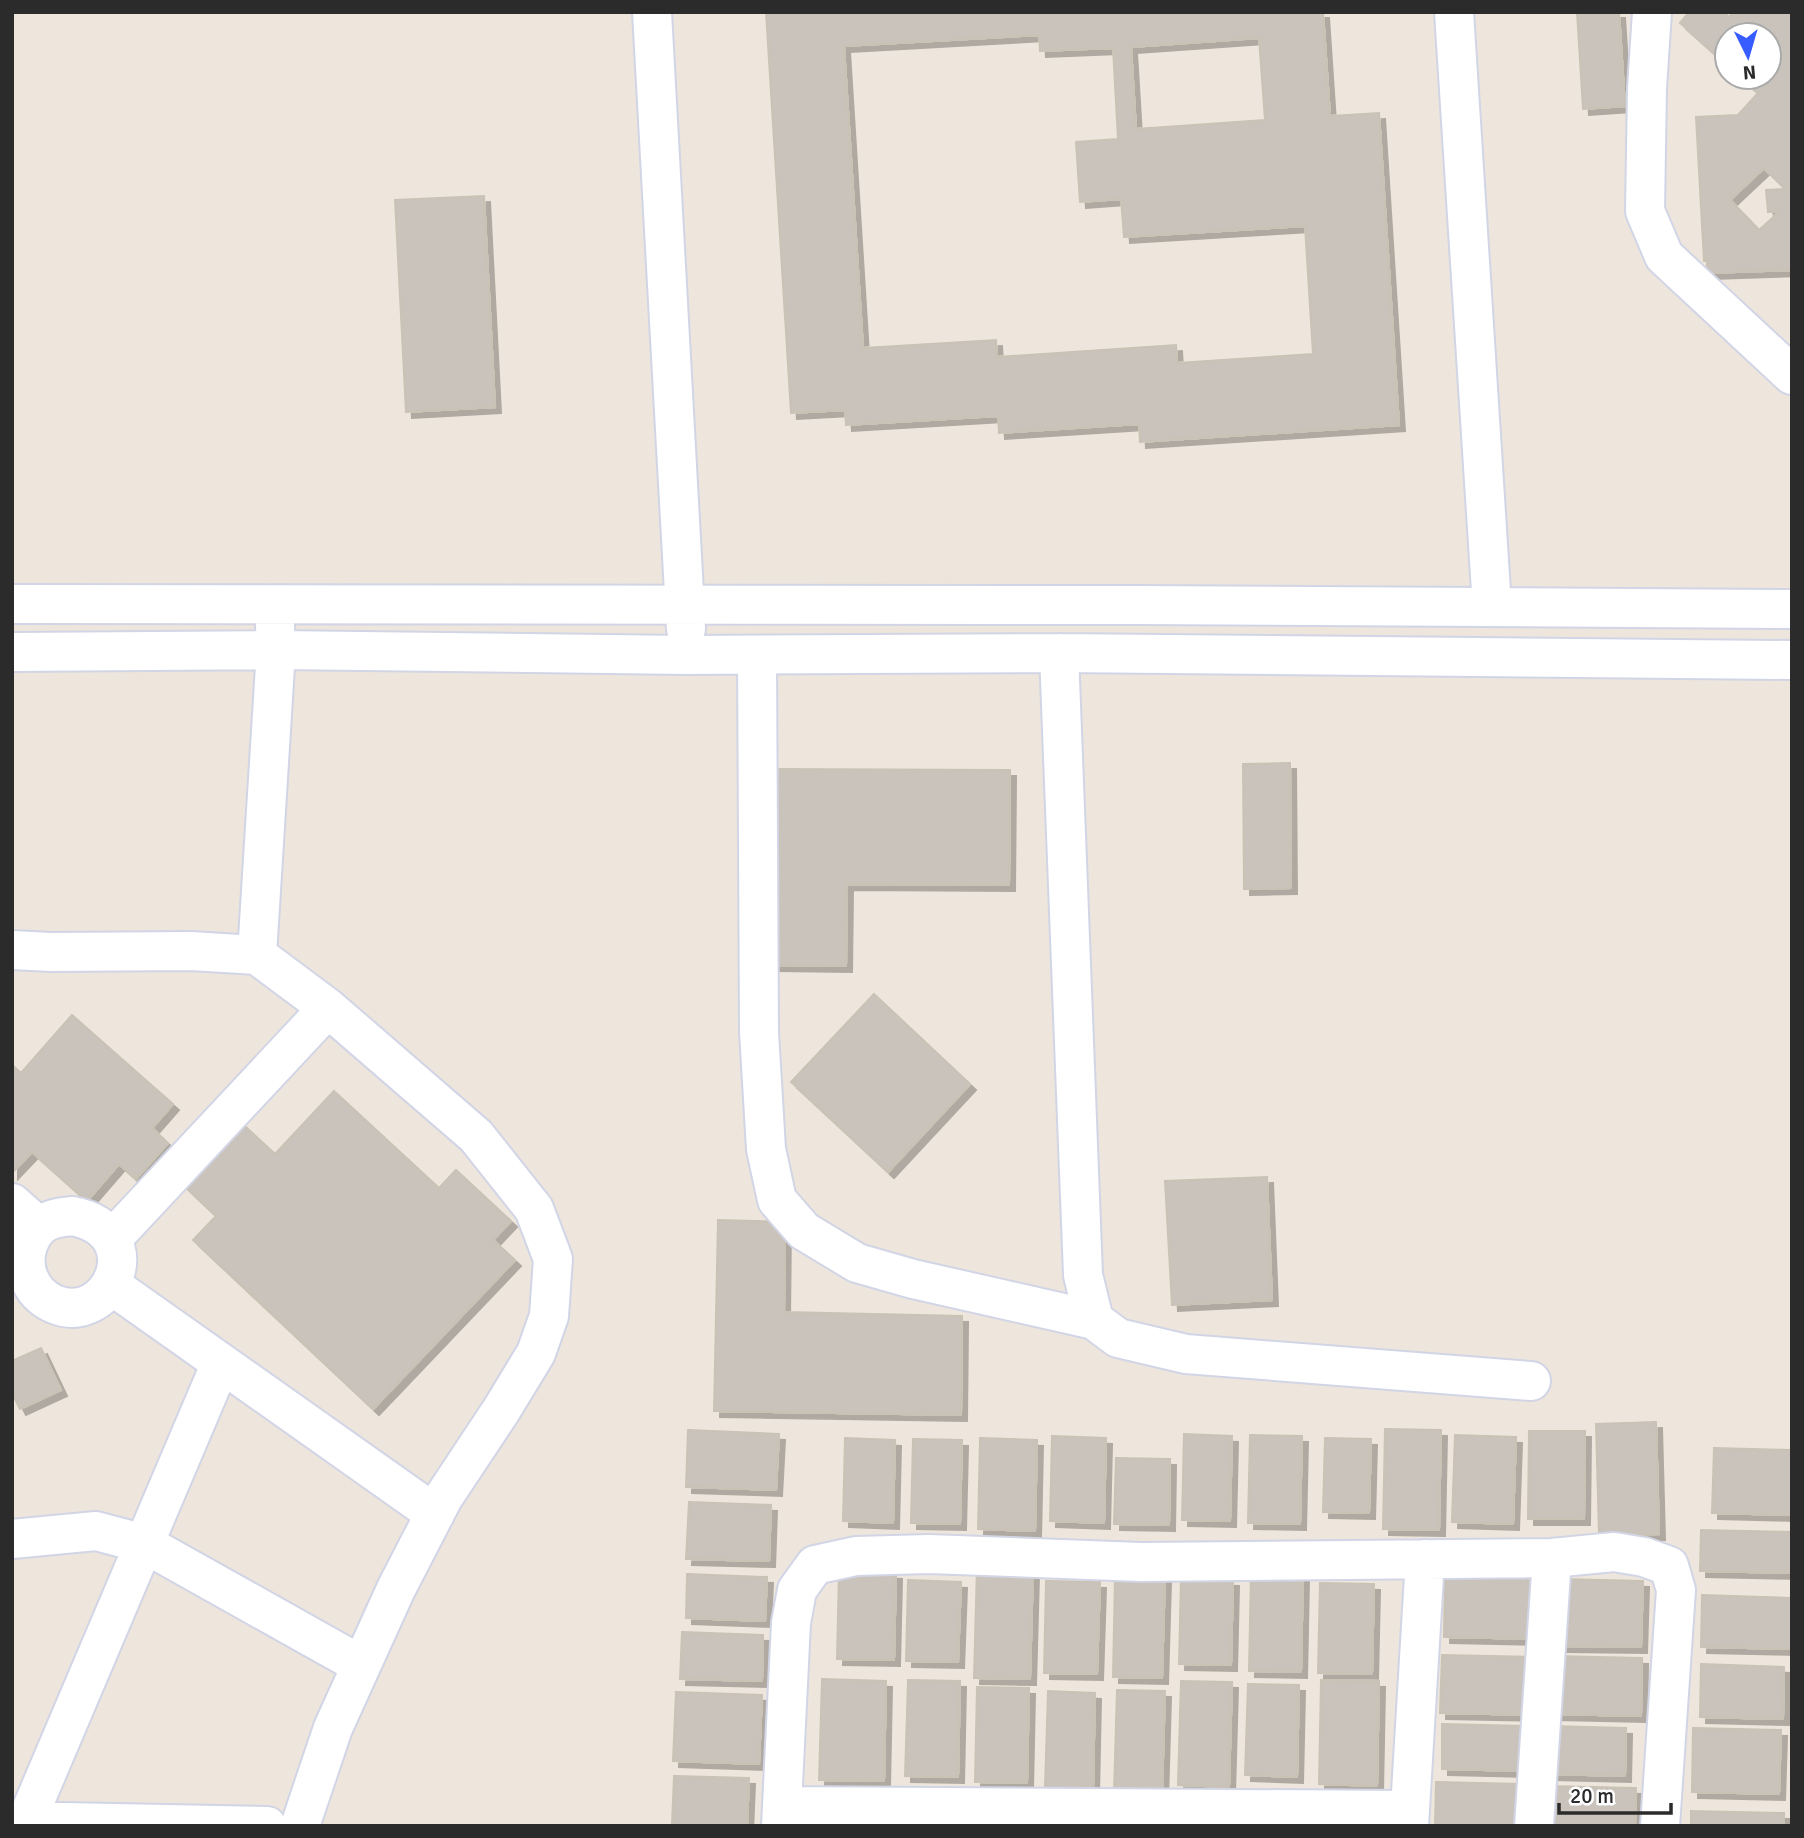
<svg xmlns="http://www.w3.org/2000/svg" width="1804" height="1838" viewBox="0 0 1804 1838" font-family="Signika,sans-serif">
	<defs>
		<filter id="shadow"><feDropShadow dx="6" dy="6" stdDeviation="0" flood-color="#0004"/></filter>
	</defs>
	<rect width="100%" height="100%" fill="#eee6dc"/>
	<path fill="#c9c3bb" stroke="#c9c2b5" stroke-width="2" fill-rule="evenodd" filter="url(#shadow)" d="M766 12H1323L1330 116 1379 113 1399 425 1140 442 1139 424 999 433 998 416 846 425 845 410 791 413ZM1039 35 1040 51 1113 48 1118 139 1076 142 1080 202 1121 199 1124 237 1305 226 1313 354 1177 363 1176 345 997 357 996 340 863 348 844 46ZM1259 38 1265 120 1136 129 1131 47Z
		M1577 12H1619L1625 106 1583 109Z
		M1689 12H1724L1729 17 1733 12H1792V270L1707 273V261H1704L1696 117 1738 115 1758 93 1740 77H1769V35H1727V65L1680 23Z
		M1764 168 1785 189 1766 190 1768 212H1779L1759 230 1730 200Z
		M484 196 495 407 406 412 395 200Z
		M1290 763 1291 888 1244 889 1243 764Z
		M770 769 1010 770 1009 885 847 884 846 966 769 965Z
		M874 994 970 1084 888 1172 791 1082Z
		M72 1015 173 1104 152 1128 168 1143 136 1179 119 1164 87 1201 32 1152 12 1173V1065L21 1073Z
		M334 1091 439 1188 456 1170 511 1221 493 1240 515 1260 373 1409 193 1240 216 1216 178 1180 236 1118 275 1154Z
		M1267 1177 1272 1300 1172 1305 1165 1181Z
		M718 1220 785 1222 784 1312 962 1316 961 1415 714 1411Z
		M41 1348 61 1390 20 1409 12 1393V1361Z
		M1656 1422 1659 1534 1599 1535 1596 1424Z
		M1385 1429 1441 1430 1439 1530 1383 1529Z
		M688 1430 779 1434 776 1490 686 1487Z
		M1529 1431H1585L1584 1519H1528Z
		M1184 1434 1232 1436 1230 1521 1182 1520Z
		M1250 1435 1302 1436 1300 1524 1248 1523Z
		M1455 1435 1516 1437 1513 1524 1452 1522Z
		M1052 1436 1106 1438 1104 1523 1050 1521Z
		M845 1438 895 1440 893 1523 843 1521Z
		M980 1438 1037 1440 1035 1531 978 1529Z
		M1325 1438 1371 1439 1369 1513 1323 1512Z
		M913 1439 962 1440 960 1524 911 1523Z
		M1714 1448 1792 1450V1515L1712 1513Z
		M1116 1458 1170 1459 1169 1525 1114 1524Z
		M689 1502 771 1505 769 1561 686 1559Z
		M1701 1530 1792 1532V1573L1700 1571Z
		M977 1567 1033 1569 1030 1679 974 1678Z
		M839 1571 896 1573 894 1660 837 1659Z
		M1251 1572 1303 1573 1301 1672 1249 1671Z
		M687 1574 767 1577 765 1621 686 1618Z
		M1115 1575 1165 1576 1162 1678 1113 1677Z
		M1445 1578 1534 1580 1533 1639 1444 1637Z
		M1181 1579 1233 1580 1231 1665 1179 1664Z
		M1561 1579 1643 1581 1641 1647 1560 1646Z
		M908 1580 961 1582 958 1662 906 1661Z
		M1046 1581 1100 1582 1097 1674 1044 1673Z
		M1320 1583 1374 1584 1372 1674 1318 1673Z
		M1702 1595 1792 1598 1791 1649 1701 1647Z
		M682 1632 763 1635 762 1681 680 1679Z
		M1442 1655 1533 1657 1532 1715 1440 1713Z
		M1553 1656 1642 1658 1641 1716 1551 1714Z
		M1701 1664 1784 1667 1783 1719 1700 1717Z
		M822 1679 886 1681 884 1781 819 1780Z
		M908 1680 960 1681 958 1777 905 1776Z
		M1321 1680 1379 1681 1377 1786 1319 1784Z
		M1181 1681 1232 1682 1229 1787 1178 1785Z
		M1248 1684 1299 1685 1297 1777 1245 1775Z
		M977 1687 1029 1688 1027 1783 975 1782Z
		M1117 1690 1165 1691 1162 1794 1114 1792Z
		M1048 1691 1095 1693 1093 1789 1045 1788Z
		M676 1692 762 1695 759 1764 673 1761Z
		M1442 1724 1525 1726 1524 1771 1442 1769Z
		M1549 1726 1626 1728 1625 1776 1547 1774Z
		M1693 1728 1781 1730 1779 1794 1692 1792Z
		M674 1776 749 1778 747 1826 672 1825Z
		M1436 1782 1522 1784 1521 1826H1435Z
		M1546 1786 1636 1788 1635 1826H1545Z
		M1691 1811 1784 1813V1826H1691Z"/>
	<g fill="none" stroke-linecap="round" stroke-linejoin="round">
		<g stroke="#d1d5e5" stroke-width="42">
			<path id="minor" d="M652 12 686 629
				M1454 12 1492 607
				M1652 12 1647 88 1645 211 1664 256 1792 375
				M12 604 1138 605 1792 609
				M12 652 276 650 687 655 1059 653 1792 660
				M1059 653 1083 1275 1094 1320 1118 1338 1186 1354 1531 1381
				M757 655 759 1032 766 1149 777 1200 804 1231 857 1263 913 1279 1094 1320
				M12 950 51 952 191 951 257 955 328 1008 476 1136 534 1209 553 1259 549 1316 536 1353 502 1409 443 1498 396 1589 333 1728 300 1826
				M257 955 276 650 275 625
				M12 1203 39 1227
				M72 1216C153 1231 111 1328 54 1304 43 1299 34 1291 29 1278 22 1262 26 1241 38 1228 46 1219 61 1217 72 1216Z
				M112 1239 328 1008
				M111 1285 435 1514
				M12 1539 96 1531 145 1544 361 1665
				M782 1806 1409 1810
				M12 1821 267 1826
				M26 1822 221 1363
				M781 1826 791 1623 797 1590 815 1565 856 1556 929 1554 1141 1562 1552 1558 1614 1552 1644 1557 1669 1566 1676 1590 1660 1826
				M1409 1826 1425 1559
				M1534 1826 1552 1558"/>
		</g>
		<use href="#minor" stroke="#fff" stroke-width="38"/>
	</g>
	<rect width="1804" height="1838" fill="none" stroke="#2b2b2b" stroke-width="28"/>
	<g transform="translate(1748 56) rotate(175)"><circle r="33" fill="#ffffff" stroke="#aaaaaa" stroke-width="2"/>
	<path d="M0-5L12 26L0 18L-12 26Z" fill="#375cff"/>
	<text y="-10" font-size="19" font-weight="bold" text-anchor="middle" fill="#2b2b2b">N</text>
	</g>
	<path d="M1559 1803v10h112v-10" fill="none" stroke="#2b2b2b" stroke-width="3.5"/>
	<text x="1570" y="1803" font-size="21" fill="#2b2b2b" stroke="#ffffff" stroke-width="5" paint-order="stroke">20 m</text>
</svg>
